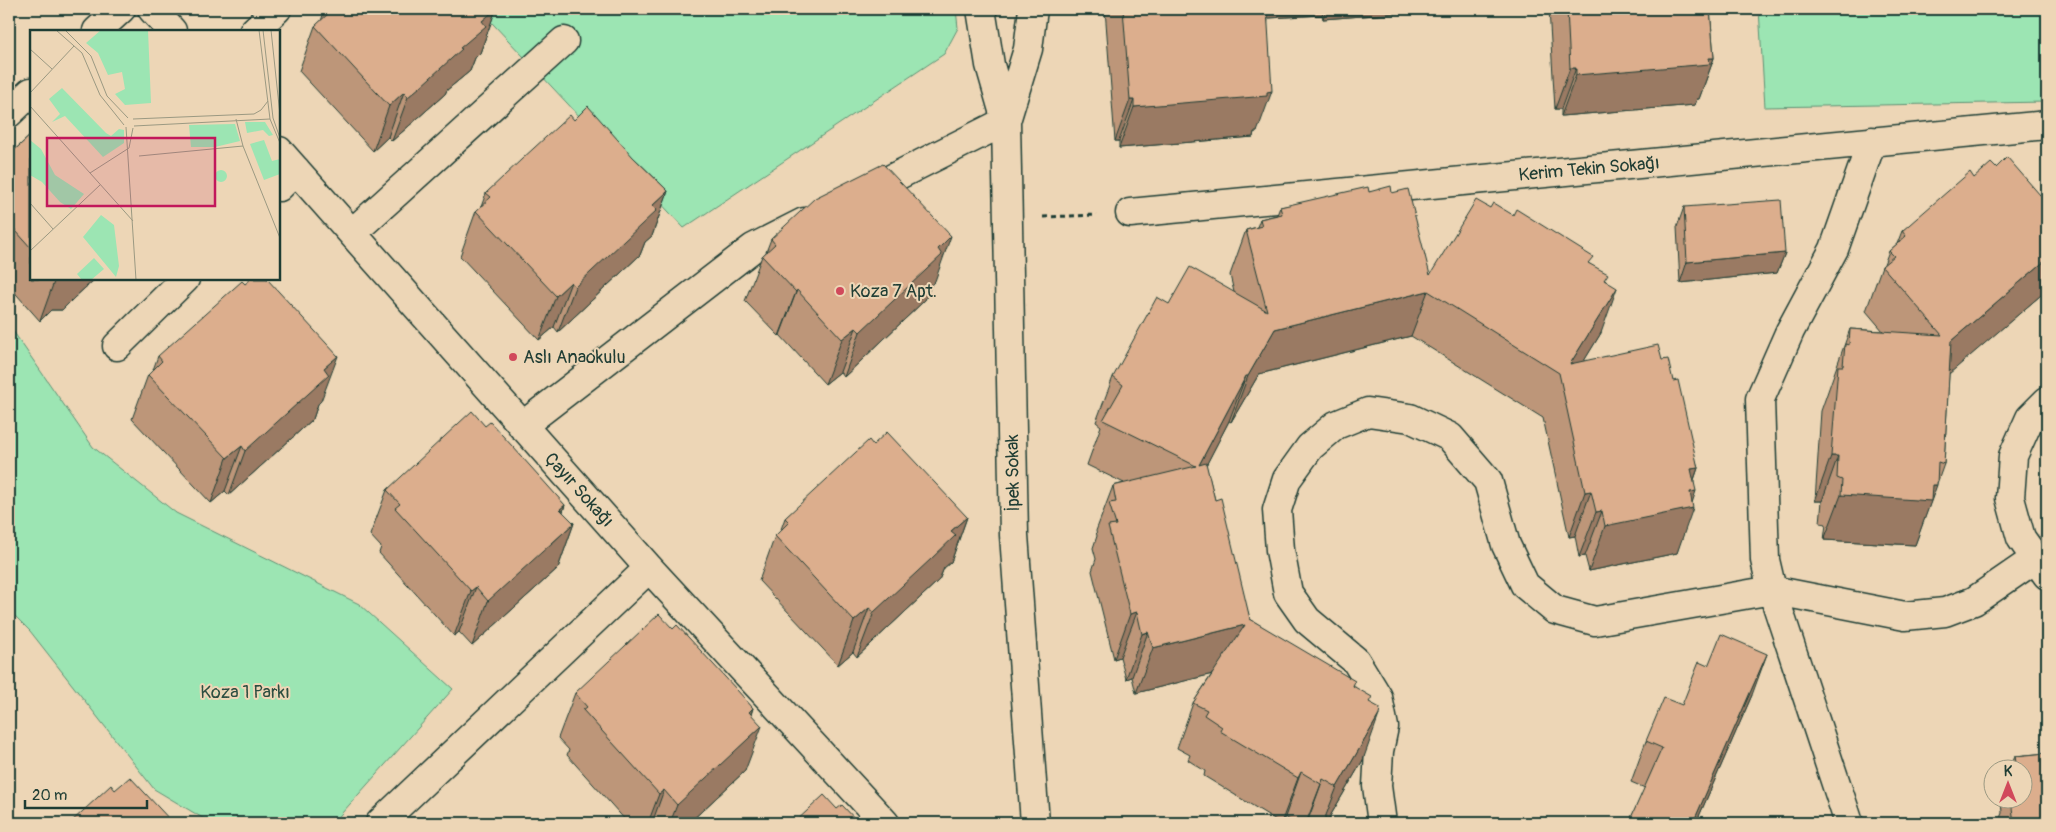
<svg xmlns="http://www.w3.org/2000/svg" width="2056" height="832" viewBox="0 0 2056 832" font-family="Pangolin,sans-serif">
	<rect width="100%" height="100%" fill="#edd6b6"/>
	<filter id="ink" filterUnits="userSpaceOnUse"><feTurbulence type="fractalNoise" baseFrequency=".02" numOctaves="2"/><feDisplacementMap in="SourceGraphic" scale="10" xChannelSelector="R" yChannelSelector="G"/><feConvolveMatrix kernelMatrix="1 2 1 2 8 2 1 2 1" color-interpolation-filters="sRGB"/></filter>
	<g filter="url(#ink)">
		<path fill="#9ce5b3" stroke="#5e9174" d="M479 9H956L958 28 944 54 684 228Z
			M1759 9H2047V102L1765 107Z
			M9 320 13 331 93 447 176 513 359 604 453 689 333 823H211L154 789 30 631 9 610Z"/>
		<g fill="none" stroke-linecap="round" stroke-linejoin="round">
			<g stroke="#1f3d34" stroke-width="31">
				<path id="minor" d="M152 9 172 31
					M981 9 990 65 1006 121 1014 535 1035 823
					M97 31 121 9
					M254 31 277 9
					M9 113 31 92
					M279 151 649 568 885 823
					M279 187 296 170
					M863 193 1006 121 1028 49 1033 9
					M1130 213 2047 125
					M352 233 564 41
					M117 346 185 279
					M2047 401 2030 418 2013 456 2010 498 2021 538 2047 575
					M522 426 753 248 804 222
					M380 823 649 568
					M1382 823 1377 786 1379 751 1384 727 1378 697 1356 661 1307 620 1288 593 1280 550 1277 510 1287 479 1310 447 1336 425 1368 412 1410 418 1450 437 1488 481 1506 545 1525 585 1555 610 1595 621 1772 590 1905 616 1945 612 1974 601 2035 559
					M1849 823 1772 590 1765 560 1760 399 1790 331 1834 249 1872 141"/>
			</g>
			<path stroke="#1f3d34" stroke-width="3" stroke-dasharray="5 4" stroke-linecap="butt" d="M1043 217 1097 215"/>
			<use href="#minor" stroke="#edd6b6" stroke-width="28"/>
		</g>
		<path fill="#bd9679" stroke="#1f3d34" d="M325 9H496L480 53 475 58 470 71 447 90 445 94 392 141 388 137 373 151 299 71 315 26 321 21Z
			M1105 9H1454L1323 19 1322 15 1268 18 1257 132H1254L1253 137 1119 148V141H1115Z
			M1549 9H1710L1714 58 1699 99H1697L1695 105 1561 116V109H1555Z
			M574 120 633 157 668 191 652 236 645 242 640 255 558 332 554 327 539 340 460 256 476 211 481 207 486 193Z
			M31 135V279H95L75 297 62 310H51L40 321 9 286V155Z
			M1996 168 2047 290 1949 373 1944 464 1915 545 1824 540 1826 524 1820 523 1822 501H1815L1821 411 1834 374 1850 329 1883 331 1866 311 1882 266 1884 264 1889 251 1897 244 1902 231 1974 178Z
			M1369 192 1392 193 1430 275 1590 264 1606 281 1601 333 1583 362 1662 360 1673 381 1698 468 1694 480 1692 503 1677 553 1589 571 1585 556 1579 557 1575 536 1569 537 1543 418 1411 336 1259 374 1231 422 1229 421 1206 465 1215 500 1250 619 1353 686 1370 703 1363 760 1326 823H1295L1285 817 1281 823 1204 776 1205 771 1188 760 1190 755 1177 748 1193 703 1212 674 1136 693 1132 677 1126 679 1120 657 1114 659 1092 571 1096 559 1093 548 1097 536 1096 531 1113 486 1124 483 1087 465 1101 426 1096 422 1113 377 1169 304 1234 292 1230 275 1246 230 1257 227 1260 219 1277 215 1280 207Z
			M1684 207 1785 253 1777 273 1680 283 1677 227Z
			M771 239 935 281 931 285 925 300 844 377 840 372 825 384 780 335 779 336 745 301 762 256 766 252Z
			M158 356 321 401 318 404 313 419 229 495 225 491 211 503 132 419 148 375 153 370Z
			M485 426 565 505 563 512 574 523 558 568 472 646 459 632 454 636 379 553 381 547 370 535 387 490Z
			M873 445 967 517 951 562 944 568 939 580 857 657 853 652 838 665 759 581 775 536 780 532 785 518Z
			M673 629 753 708 751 715 745 771 689 823H628L567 755 569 750 558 738 575 693Z
			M1752 695 1696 823H1606L1630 820 1645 788 1631 782 1646 741 1682 705Z
			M2047 753V823H1998L2002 813 2001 800H2024V770H2010L2015 756Z"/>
		<path fill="#9a7a63" stroke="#1f3d34" d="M496 9 480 53 475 58 470 71 447 90 445 94 392 141 408 97 460 48 482 21Z
			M1255 9H1324L1322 15 1251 19Z
			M1326 9H1454L1323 19Z
			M1709 58H1714L1699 99H1697L1695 105 1561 116 1576 75Z
			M1570 68H1576L1561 109H1555Z
			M1272 91 1257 132H1254L1253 137 1119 148 1134 107Z
			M404 92 388 137 373 151 389 106Z
			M1130 100H1134L1119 141H1115Z
			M668 191 652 236 645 242 640 255 558 332 575 287 652 206Z
			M951 236 935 281 931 285 925 300 844 377 860 332 938 249Z
			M1785 253 1777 273 1680 283 1687 262Z
			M2047 259V290L1935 386 1951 341Z
			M55 279H95L75 297 62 310H51L40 321Z
			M571 282 554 327 539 340 556 296Z
			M1617 288 1601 333 1564 394 1570 364Z
			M797 290 780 335 779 336 796 292Z
			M1428 291 1411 336 1259 374 1231 422 1248 376 1275 329Z
			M856 328 840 372 825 384 842 339Z
			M338 356 321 401 318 404 313 419 229 495 245 451 324 368Z
			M1246 376 1229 421 1183 510 1199 465Z
			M242 446 225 491 211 503 227 458Z
			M1831 456H1838L1822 501H1815Z
			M1698 468 1683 510 1690 492 1696 491 1690 509 1693 508 1677 553 1589 571 1605 526 1691 469Z
			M1932 485H1937L1915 545 1824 540 1841 495Z
			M1591 491 1575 536 1569 537 1585 492Z
			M565 505 551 544 574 523 558 568 472 646 488 601 560 509Z
			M1602 511 1585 556 1579 557 1596 512Z
			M967 517 951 562 944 568 939 580 857 657 874 612 951 531Z
			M476 587 459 632 454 636 471 591Z
			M869 608 853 652 838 665 854 621Z
			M1137 612 1120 657 1114 659 1130 614Z
			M1245 625 1229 670 1136 693 1153 648Z
			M1148 632 1132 677 1126 679 1142 634Z
			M1767 654 1752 695 1696 823H1693Z
			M753 708 739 747 762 726 745 771 689 823H670L677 805 749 712Z
			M1379 715 1363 760 1326 823H1323L1337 787Z
			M1301 772 1285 817 1281 823 1298 778Z
			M1323 779 1307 823H1306L1321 784Z
			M664 790 652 823H648L659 794Z"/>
		<path fill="#dcae8d" stroke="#1f3d34" d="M327 9H496L482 21 486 26 460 48 462 49 420 87 408 97 404 92 389 106 315 26 330 12Z
			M1123 9H1267L1272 91 1267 92V96L1134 107V100H1130Z
			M1567 9H1710L1714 58H1709L1710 64 1576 75V68H1570Z
			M588 106 633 157 668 191 652 206 657 210 575 287 571 282 556 296 476 211 491 197 486 193 522 159 570 115 574 120Z
			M31 135V248L9 223V155Z
			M2007 157 2047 203V259L1951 341 1944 464 1938 462 1937 485H1932L1931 501 1841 495 1842 480 1837 478 1838 456H1831L1838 366H1843L1845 344 1849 345 1850 329 1942 335 1882 266 1894 256 1889 251 1906 236 1902 231 1970 172 1974 178 1991 163 1996 168Z
			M883 164 951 236 938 249 942 255 860 332 856 328 842 339 797 290 796 292 762 256 775 244 771 239 815 198Z
			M1391 186 1392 193 1408 189 1430 275 1476 200 1490 208 1493 203 1513 215 1516 209 1593 257 1588 263 1608 274 1604 280 1617 288 1570 364 1658 345 1662 360 1668 359 1673 381 1678 380 1698 468 1691 469 1696 491 1690 492 1693 508 1605 526 1602 511 1596 512 1591 491 1585 492 1559 373 1428 291 1275 329 1248 376H1246L1199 465 1206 463 1215 500 1221 498 1250 619 1355 681 1353 686 1372 697 1369 702 1380 708 1379 715 1337 787 1323 779 1321 784 1301 772 1298 778 1220 731 1222 727 1204 715 1207 710 1193 703 1245 625 1153 648 1148 632 1142 634 1137 612 1130 614 1108 526 1116 525 1109 503 1116 502 1113 486 1196 466 1103 420 1123 385 1113 377 1157 297 1169 304 1190 267 1267 311 1246 230 1262 226 1260 219 1282 214 1280 207 1368 187 1369 192Z
			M1781 200 1785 253 1687 262 1684 207Z
			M251 279H267L338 356 324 368 329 375 245 451 242 446 227 458 148 375 162 361 158 356 242 281 245 284Z
			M472 411 485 426 490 422 513 447 565 505 560 509 574 523 488 601 476 587 471 591 395 508 400 504 387 490Z
			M887 432 967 517 951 531 956 535 931 559 874 612 869 608 854 621 775 536 789 522 785 518 869 440 873 445Z
			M659 614 673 629 677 625 737 690 753 708 749 712 762 726 677 805 664 790 659 794 583 710 587 707 575 693Z
			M1721 634 1767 654 1693 823H1606L1630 820 1662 748 1646 741 1664 698 1682 705 1699 662 1708 666Z
			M9 685 12 688 9 691Z
			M2047 753V823H2014L2011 800H2024V770H2017L2015 756Z
			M130 777 173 823H70L111 785 115 790Z
			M824 795 837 809 842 805 859 823H794Z"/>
	</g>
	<g fill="#d1495b" stroke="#edd6b6" stroke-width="2">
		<circle cx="840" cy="291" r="5"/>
		<circle cx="513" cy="357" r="5"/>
	</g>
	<g text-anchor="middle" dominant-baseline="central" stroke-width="4" stroke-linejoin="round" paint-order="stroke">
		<g font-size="18" fill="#1f3d34" stroke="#edd6b6">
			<text transform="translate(1589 169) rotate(-5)">Kerim Tekin Sokağı</text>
			<text transform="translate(1013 473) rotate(-91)">İpek Sokak</text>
			<text transform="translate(579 490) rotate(48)">Çayır Sokağı</text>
		</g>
		<g font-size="18" fill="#1f3d34" stroke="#edd6b6" text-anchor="start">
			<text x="850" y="291">Koza 7 Apt.</text>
			<text x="523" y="357">Aslı Anaokulu</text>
		</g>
		<g font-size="18" fill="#2c4e41" stroke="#edd6b6">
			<text x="245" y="692">Koza 1 Parkı</text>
		</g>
	</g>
	<g transform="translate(30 30)">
		<rect width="250" height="250" fill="#edd6b6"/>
		<path d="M71 0H118L121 73 95 75 85 64 95 59 92 42 78 45 68 23 56 13ZM32 58 76 103 81 106 89 99 94 100V113L73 127 35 86 22 92 30 84 19 69ZM215 92H235L243 105 239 106 233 100 217 103ZM205 94 210 111 185 117H161L159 95ZM0 110 11 119 25 145 54 164 41 179 30 172 12 152 0 145ZM234 110 242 131 250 129V144L234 150 220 114ZM185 146a6 6 0 1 1 12 0a6 6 0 1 1-12 0ZM71 185 84 195 89 236 86 247 53 207ZM64 228 74 239 61 250H52L47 244Z" fill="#9ce5b3"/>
		<path fill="none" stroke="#9b9982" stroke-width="1" d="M26 0 52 23 70 65 94 95M35 0 61 26 77 66 98 88M229 0 240 89 250 113M233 0 243 88 250 108M241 0 250 85M0 19 22 39M0 63 44 16M0 76 103 191M103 89 224 84 231 80 238 71M206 89 213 116 250 208M104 96 240 89M96 97 106 250M109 126 213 116M60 143 99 118 103 98M0 173 23 199M0 221 70 155"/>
		<path fill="#c2185b" fill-opacity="0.15" stroke="#c2185b" stroke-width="2.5" d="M17 108H185V176H17Z"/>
		<rect width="250" height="250" fill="none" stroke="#1f3d34" stroke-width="2.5"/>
	</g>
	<rect width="2056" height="832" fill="none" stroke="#edd6b6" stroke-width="30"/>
	<rect x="15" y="15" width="2026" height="802" fill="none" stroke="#1f3d34" stroke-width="2" filter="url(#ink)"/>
	<g transform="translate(2008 784)"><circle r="24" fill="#edd6b6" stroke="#9b9982"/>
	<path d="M0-4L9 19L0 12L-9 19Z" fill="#d1495b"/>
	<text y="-8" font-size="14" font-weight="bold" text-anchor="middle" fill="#1f3d34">K</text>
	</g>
	<path d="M25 800v8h122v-8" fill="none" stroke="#1f3d34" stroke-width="2.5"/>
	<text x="32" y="800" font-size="15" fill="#1f3d34" stroke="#edd6b6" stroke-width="4" paint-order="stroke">20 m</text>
</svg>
